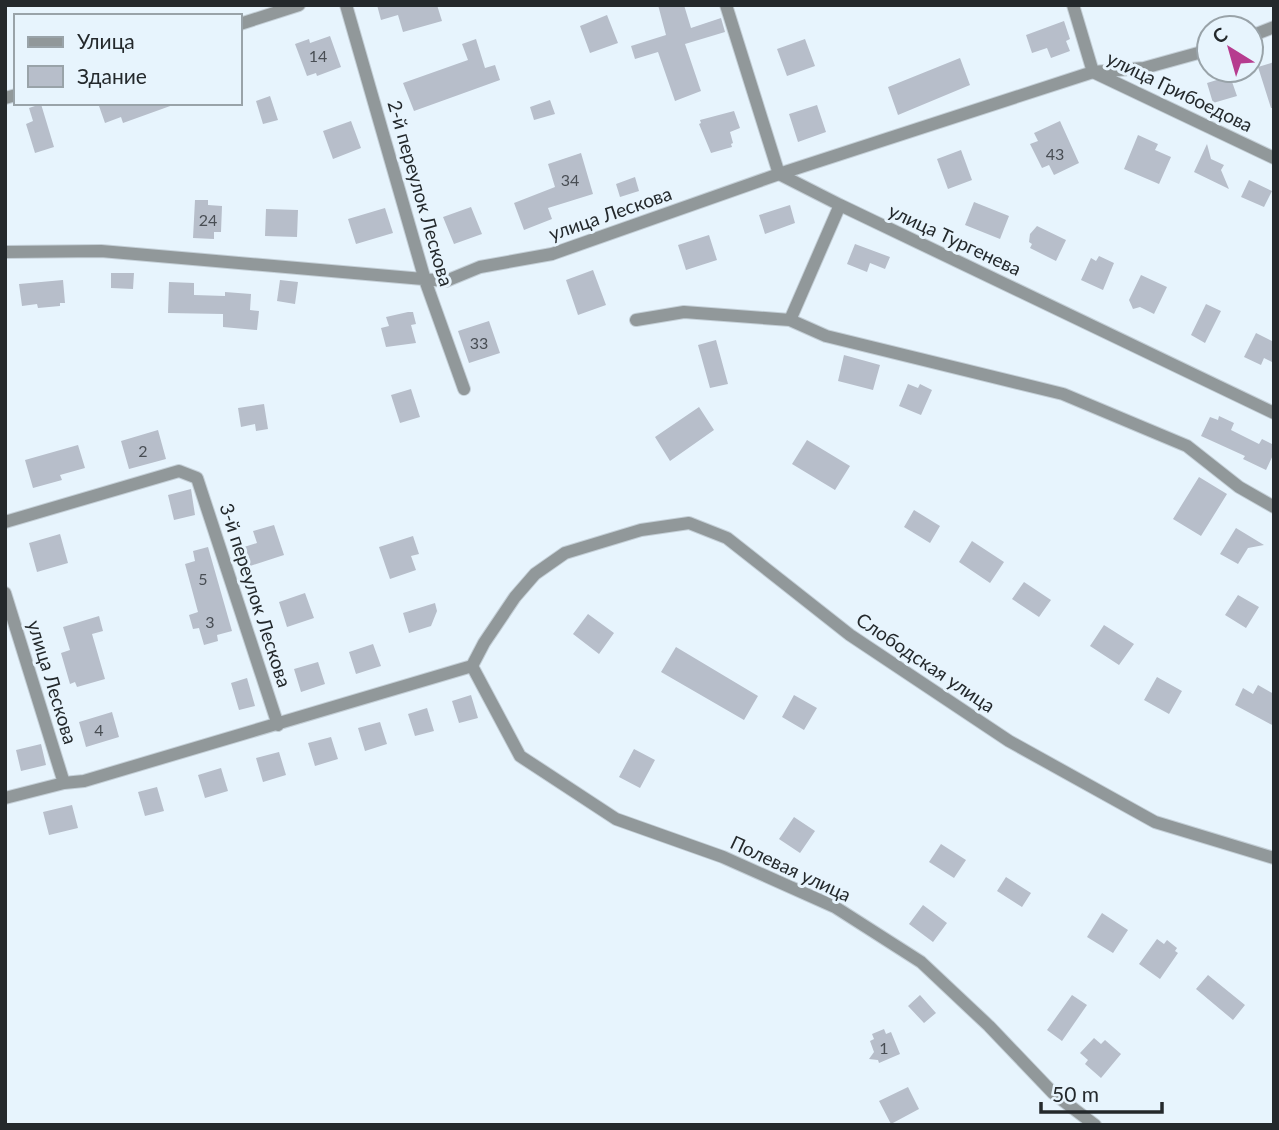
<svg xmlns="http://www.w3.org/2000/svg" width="1279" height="1130" viewBox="0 0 1279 1130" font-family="Lato,sans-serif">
	<rect width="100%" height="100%" fill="#e7f4fd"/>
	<path fill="#b7beca" d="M377 5H437L442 21 403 32 398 15 381 20Z
		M658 5H684L691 28 721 18 725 32 685 44 701 91 675 101 658 52 635 59 631 46 666 35Z
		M607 15 618 43 590 53 580 26Z
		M1064 21 1070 39 1066 41 1070 51 1051 58 1047 48 1032 53 1026 35Z
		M330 36 341 67 317 76 316 73 307 76 295 44 309 39 310 43Z
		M476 39 485 68 495 65 500 80 414 111 403 83 468 60 462 44Z
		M805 39 815 66 787 76 777 49Z
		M960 58 970 85 898 115 888 87Z
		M1274 62V108H1271L1258 67Z
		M1230 76 1237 96 1213 103 1207 83Z
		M270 96 278 120 263 124 256 101Z
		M550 100 555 114 534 120 530 107Z
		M108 103H172L173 105 123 123 121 117 105 123 99 106Z
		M41 104 54 147 35 153 26 124 33 121 29 108Z
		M817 105 826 132 798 142 789 114Z
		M734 111 740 128 730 132 733 143 731 144 732 147 711 153 699 124 701 123 700 120Z
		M351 121 361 148 333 159 323 131Z
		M1060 121 1079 163 1054 175 1049 165 1042 168 1030 144 1038 141 1034 133Z
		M1138 135 1158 144 1155 150 1171 157 1159 184 1124 169Z
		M1207 144 1211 159 1224 165 1221 170 1229 189 1194 172Z
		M961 150 972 180 948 189 937 159Z
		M581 153 593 194 548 208 552 219 524 230 514 203 555 187 548 164Z
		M635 177 639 191 620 197 616 184Z
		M1249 180 1272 191 1264 207 1241 197Z
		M195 200H208V205L222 206 221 232H214V239L193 238Z
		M974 202 1009 216 1000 239 965 225Z
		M790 205 795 223 765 234 759 215Z
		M471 207 482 234 454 244 443 217Z
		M385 208 393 233 356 244 348 219Z
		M266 209 298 210 297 237 265 236Z
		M1037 226 1066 240 1056 261 1030 248 1032 244 1029 242 1030 234Z
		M709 235 717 260 686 270 678 245Z
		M855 244 890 257 885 269 870 263 867 272 847 264Z
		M1099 256 1114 263 1103 290 1081 280 1091 258 1096 261Z
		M593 270 606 305 578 315 566 280Z
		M111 273H134L133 289 111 288Z
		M1141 275 1167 287 1154 314 1140 307 1133 309 1129 300Z
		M63 280 65 303H60V306L38 308 37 304 22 306 19 284Z
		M280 280 298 282 295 304 277 301Z
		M169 282 194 283V295L225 296V292L251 294 250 310 259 311 257 330 223 327V314L168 313Z
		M1206 304 1221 311 1205 343 1191 335Z
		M408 312H413L416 324 411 325 416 343 386 347 381 328 389 326 386 317Z
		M489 321 500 353 469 363 458 331Z
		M1256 333 1274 342V363L1264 358 1261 365 1244 357Z
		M716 340 728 384 710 388 698 345Z
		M844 355 880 365 873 390 838 381Z
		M908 384 918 388 920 384 932 390 921 415 899 406Z
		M411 389 420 417 400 423 391 395Z
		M264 404 268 429 256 431 255 424 241 427 238 408Z
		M699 407 714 430 670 461 655 437Z
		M1219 416 1234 423 1231 430 1259 444 1262 439 1274 445V453L1266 470 1243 459 1245 456 1201 436 1210 417 1218 420Z
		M158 430 166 459 129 469 121 441Z
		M807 440 850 466 835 490 792 464Z
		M78 445 85 468 60 475 62 480 33 488 25 460Z
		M1199 477 1227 494 1201 536 1173 519Z
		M191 489 195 515 174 520 168 495Z
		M914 510 940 526 930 543 904 527Z
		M274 525 284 555 250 566 244 547 257 543 253 531Z
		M1236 528 1264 545 1248 548 1238 564 1220 554Z
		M60 534 68 563 37 572 29 543Z
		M413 536 419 554 411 556 416 570 390 579 379 547Z
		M972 541 1004 562 990 583 959 562Z
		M208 547 232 631 217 635 218 641 204 645 199 628 193 629 189 615 198 612 185 564 195 561 193 551Z
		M1024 582 1051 600 1039 617 1012 599Z
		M305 593 314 618 287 627 279 602Z
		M1238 595 1259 607 1246 628 1225 615Z
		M435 603 437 611 431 626 409 633 403 613Z
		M588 614 614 633 599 654 573 634Z
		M99 616 103 631 92 634 105 679 77 687 75 682 70 684 61 653 70 650 63 627Z
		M1104 625 1134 644 1119 665 1090 646Z
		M373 644 381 666 356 674 349 652Z
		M676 647 758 696 744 720 661 672Z
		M318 662 325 684 301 692 294 669Z
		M1157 677 1182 691 1169 714 1144 700Z
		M247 678 255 706 239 710 231 683Z
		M1258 685 1274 694V726L1235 705 1243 688 1253 694Z
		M471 695 478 718 459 723 452 701Z
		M794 695 817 708 804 730 782 717Z
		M427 708 434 731 415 736 408 714Z
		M112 712 119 737 86 747 79 722Z
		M380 722 387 744 365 751 358 728Z
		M331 737 338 759 315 766 308 743Z
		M41 744 46 765 21 771 16 750Z
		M634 749 655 760 640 788 619 777Z
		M279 752 286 775 263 782 256 758Z
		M221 768 228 791 205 798 198 775Z
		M157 787 164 811 145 816 138 792Z
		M72 805 78 828 49 835 43 812Z
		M794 817 815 831 800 853 779 839Z
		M941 844 966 860 954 878 929 862Z
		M1006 877 1031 893 1022 907 997 891Z
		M923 905 947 923 933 942 909 924Z
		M1102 913 1128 930 1113 953 1087 937Z
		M1157 939 1164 944 1167 940 1177 948 1175 951 1178 953 1160 979 1139 964Z
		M1208 975 1245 1005 1233 1020 1196 989Z
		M920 995 936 1013 924 1023 908 1006Z
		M1072 995 1087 1005 1062 1041 1047 1030Z
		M884 1029 886 1034 891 1032 900 1054 879 1063 878 1060 869 1059 874 1052 870 1041 874 1039 872 1034Z
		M1094 1038 1101 1044 1105 1040 1121 1054 1101 1078 1085 1064 1088 1060 1080 1053Z
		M908 1087 919 1109 891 1124 879 1101Z"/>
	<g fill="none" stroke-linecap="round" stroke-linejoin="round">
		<g stroke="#c4cfd7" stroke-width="14">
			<path id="minor" d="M346 5 425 280 464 389
				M726 5 779 174 840 205 1274 413
				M1073 5 1093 72 1274 158
				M240 24 299 5
				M1251 36 1274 27
				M5 98 16 95
				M5 252 101 251 446 281 480 267 552 254 779 174 1093 72 1144 68 1209 50
				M636 320 684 312 790 320 826 336 1063 394 1187 446 1239 487 1274 507
				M790 320 840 205
				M5 522 179 471 197 478 278 725
				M5 593 64 783
				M472 666 484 643 515 597 535 574 565 553 641 530 689 523 727 538 850 635 1009 741 1155 822 1274 858
				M472 666 520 756 616 819 723 857 835 907 921 962 989 1026 1053 1093 1095 1125
				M5 798 64 783 84 781 472 666"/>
		</g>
		<use href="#minor" stroke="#91989a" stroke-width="12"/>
	</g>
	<g text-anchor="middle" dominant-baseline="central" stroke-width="6" stroke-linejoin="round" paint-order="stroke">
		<g font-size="16" fill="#494e54">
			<text x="318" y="55">14</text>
			<text x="1055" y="153">43</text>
			<text x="570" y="179">34</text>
			<text x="208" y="219">24</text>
			<text x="479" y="342">33</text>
			<text x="143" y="450">2</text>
			<text x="203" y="578">5</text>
			<text x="210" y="621">3</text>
			<text x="99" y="729">4</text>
			<text x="884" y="1047">1</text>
		</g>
		<g font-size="19" fill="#24292c" stroke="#e7f4fd">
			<text transform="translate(1180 91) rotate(26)">улица Грибоедова</text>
			<text transform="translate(421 193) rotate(74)">2-й переулок Лескова</text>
			<text transform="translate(610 213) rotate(-19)">улица Лескова</text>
			<text transform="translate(955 239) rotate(25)">улица Тургенева</text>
			<text transform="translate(256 595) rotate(72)">3-й переулок Лескова</text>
			<text transform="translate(926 662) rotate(34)">Слободская улица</text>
			<text transform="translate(53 682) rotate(73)">улица Лескова</text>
			<text transform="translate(791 868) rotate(25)">Полевая улица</text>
		</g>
	</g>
	<rect width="1279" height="1130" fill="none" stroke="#24292c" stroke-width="14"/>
	<rect x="14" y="14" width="228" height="91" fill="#e7f4fd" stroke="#99a3a9" stroke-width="2"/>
	<rect x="28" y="37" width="35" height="10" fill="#91989a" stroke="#99a3a9" stroke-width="2"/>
	<text x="77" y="49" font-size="21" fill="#24292c">Улица</text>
	<rect x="28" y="66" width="35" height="21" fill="#b7beca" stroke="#99a3a9" stroke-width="2"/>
	<text x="77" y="84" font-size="21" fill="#24292c">Здание</text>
	<g transform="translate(1230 49) rotate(323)"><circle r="33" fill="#e7f4fd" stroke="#99a3a9" stroke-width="2"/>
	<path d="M0-5L12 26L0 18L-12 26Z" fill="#b63c8f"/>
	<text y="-10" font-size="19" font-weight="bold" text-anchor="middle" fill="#24292c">С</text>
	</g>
	<path d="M1041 1102v10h121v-10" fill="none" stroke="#24292c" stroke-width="3.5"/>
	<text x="1052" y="1102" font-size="21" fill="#24292c" stroke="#e7f4fd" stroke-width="5" paint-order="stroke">50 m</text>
</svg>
